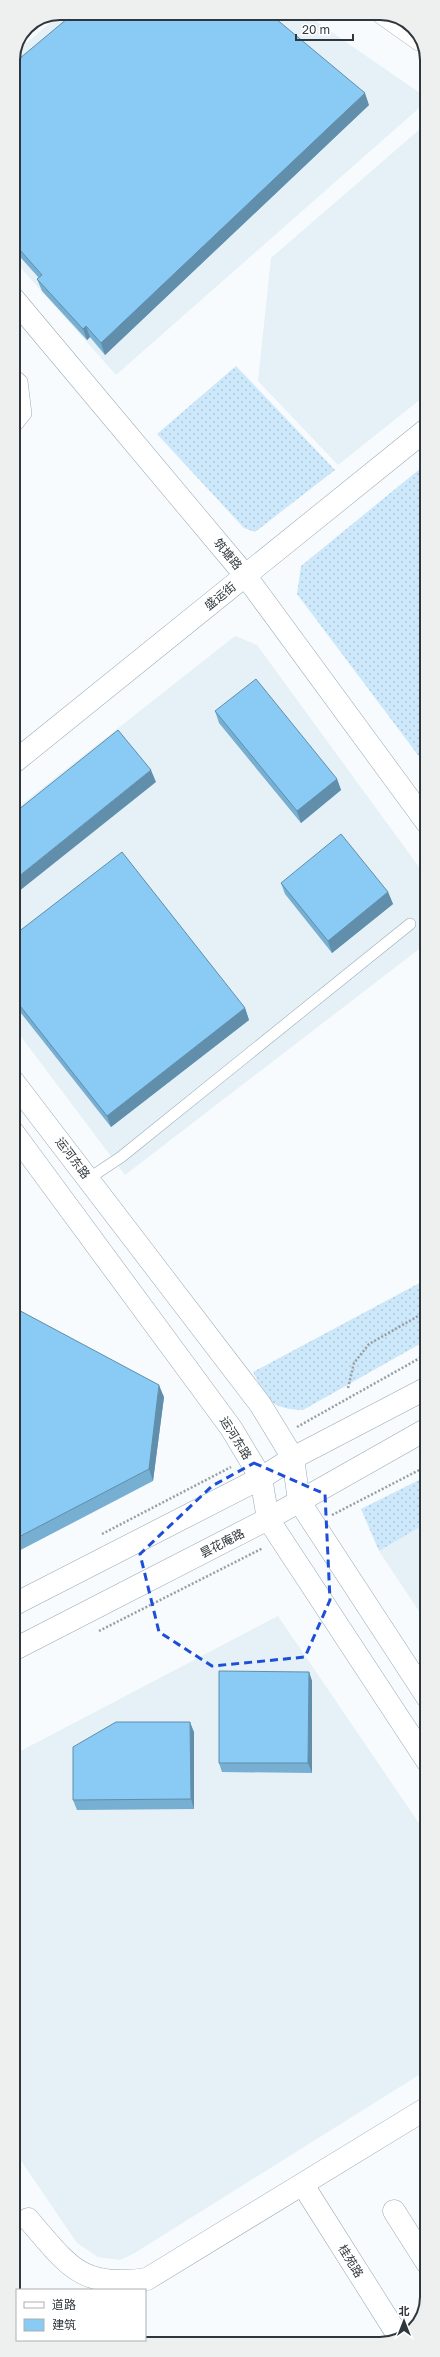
<svg xmlns="http://www.w3.org/2000/svg" width="440" height="2357" viewBox="0 0 440 2357" font-family="'Golos Text','Noto Sans SC',sans-serif">
	<defs>
		<pattern id="grass-dots" width="8" height="8" patternUnits="userSpaceOnUse"><rect width="8" height="8" fill="#cce8fa"/><path d="M2 2h.1M6 6h.1" fill="none" stroke="#b0c8d7" stroke-width="1.8" stroke-linecap="round"/></pattern>
	</defs>
	<rect width="100%" height="100%" fill="#f7fbfe"/>
	<path fill="#e5f0f7" d="M62 13H304L427 98V101L116 375 13 259V60L17 51Z
		M427 123V394L338 465 258 381 271 258Z
		M235 636 257 645 427 878V943L125 1175 13 1026V811Z
		M427 1523V1623L379 1551Z
		M278 1616 427 1835V2070L133 2254 120 2260 98 2257 77 2243 13 2149V1755Z"/>
	<path fill="url(#grass-dots)" d="M236 366 335 470 255 532 244 528 157 434Z
		M427 463V767L297 594 301 566Z
		M427 1279V1340L303 1410C270 1409 267 1399 253 1372Z
		M427 1476V1523L379 1551 361 1509Z"/>
	<g fill="none" stroke-linecap="round" stroke-linejoin="round">
		<g stroke="#97a9b6" stroke-width="12">
			<path id="lane" d="M13 373 22 381 26 414 13 430
				M88 1179 121 1157 410 924"/>
		</g>
		<g stroke="#97a9b6" stroke-width="23">
			<path id="street" d="M303 2185 399 2337
				M394 2211 427 2263
				M28 2219C68 2265 80 2289 147 2279L427 2108"/>
		</g>
		<g stroke="#97a9b6" stroke-width="23">
			<path id="secondary" d="M382 13 420 40
				M13 298 245 575 427 823
				M13 763 427 429
				M13 1081 260 1404 293 1458 299 1501 427 1697
				M13 1132 231 1428 261 1478 268 1519 427 1761
				M13 1605 261 1478 293 1458 427 1388
				M13 1650 268 1519 427 1429"/>
		</g>
		<path stroke="#989ea2" stroke-width="2.5" stroke-dasharray="2 2" stroke-linecap="butt" d="M348 1388 354 1363 369 1344 427 1311
			M297 1427 427 1354
			M332 1515 427 1466
			M102 1534 231 1467
			M99 1631 263 1548"/>
		<use href="#lane" stroke="#fff" stroke-width="11"/>
		<use href="#street" stroke="#fff" stroke-width="22"/>
		<use href="#secondary" stroke="#fff" stroke-width="22"/>
	</g>
	<path fill="#76afd2" d="M13 64 369 105 105 355 90 337 87 340 42 291 37 279 39 278 13 249Z
		M215 711 337 779 341 790 301 823 219 723Z
		M281 883 388 892 393 904 332 953 285 894Z
		M13 936 245 1008 249 1020 111 1127 13 1003Z
		M13 1307 164 1397 153 1481 13 1554Z
		M309 1672 312 1681V1773L222 1772 219 1763Z
		M194 1732V1809L77 1810 73 1800Z"/>
	<path fill="#608eab" d="M365 93 369 105 105 355 101 343Z
		M86 326 90 337 87 340 83 329Z
		M151 770 156 782 13 896V881Z
		M337 779 341 790 301 823 297 811Z
		M388 892 393 904 332 953 328 941Z
		M245 1008 249 1020 111 1127 107 1116Z
		M159 1385 164 1397 153 1481 149 1469Z
		M309 1672 312 1681V1773L308 1763Z
		M190 1722 194 1732V1809L191 1799Z"/>
	<path fill="#89cbf4" stroke="#608eab" d="M74 13H269L365 93 101 343 86 326 83 329 37 279 42 275 13 242V64Z
		M256 679 337 779 297 811 215 711Z
		M118 730 151 770 13 881V814Z
		M341 834 388 892 328 941 281 883Z
		M122 852 245 1008 107 1116 13 997V936Z
		M13 1307 159 1385 149 1469 13 1540Z
		M427 1583V1596L424 1587Z
		M219 1671 309 1672 308 1763H219Z
		M116 1722H190L191 1799 73 1800V1747Z"/>
	<path fill="none" stroke="#1d4ed8" stroke-width="3" stroke-dasharray="8 5" stroke-linejoin="round" d="M254 1463 325 1494 330 1600 305 1657 212 1666 159 1632 140 1554 212 1486Z"/>
	<g text-anchor="middle" dominant-baseline="central" stroke-width="3" stroke-linejoin="round" paint-order="stroke">
		<g font-size="12" fill="#2f373c" stroke="#fff">
			<text transform="translate(228 554) rotate(50)">筑塘路</text>
			<text transform="translate(220 596) rotate(-39)">盛运街</text>
			<text transform="translate(73 1158) rotate(53)">运河东路</text>
			<text transform="translate(236 1438) rotate(58)">运河东路</text>
			<text transform="translate(222 1543) rotate(-27)">昙花庵路</text>
			<text transform="translate(351 2261) rotate(58)">桂苑路</text>
		</g>
	</g>
	<path d="M0 0H440V2357H0ZM60 20H380A40 40 0 0 1 420 60V2297A40 40 0 0 1 380 2337H60A40 40 0 0 1 20 2297V60A40 40 0 0 1 60 20Z" fill="#eeefef" fill-rule="evenodd"/>
	<path fill="none" stroke="#2f373c" stroke-width="2" d="M60 20H380A40 40 0 0 1 420 60V2297A40 40 0 0 1 380 2337H60A40 40 0 0 1 20 2297V60A40 40 0 0 1 60 20Z"/>
	<rect x="16" y="2289" width="130" height="52" fill="#ffffff" stroke="#acafb1"/>
	<rect x="24" y="2302" width="20" height="6" fill="#ffffff" stroke="#acafb1"/>
	<text x="52" y="2309" font-size="12" fill="#2f373c">道路</text>
	<rect x="24" y="2319" width="20" height="12" fill="#89cbf4" stroke="#acafb1"/>
	<text x="52" y="2329" font-size="12" fill="#2f373c">建筑</text>
	<g transform="translate(404 2321)" stroke="#ffffff" stroke-width="3" paint-order="stroke">
	<path d="M0-3L7 15L0 10L-7 15Z" fill="#2f373c"/>
	<text y="-6" font-size="11" font-weight="bold" text-anchor="middle" fill="#2f373c">北</text>
	</g>
	<path d="M296 34v6h57v-6" fill="none" stroke="#2f373c" stroke-width="2"/>
	<text x="302" y="34" font-size="12" fill="#2f373c" stroke="#ffffff" stroke-width="3" paint-order="stroke">20 m</text>
</svg>
